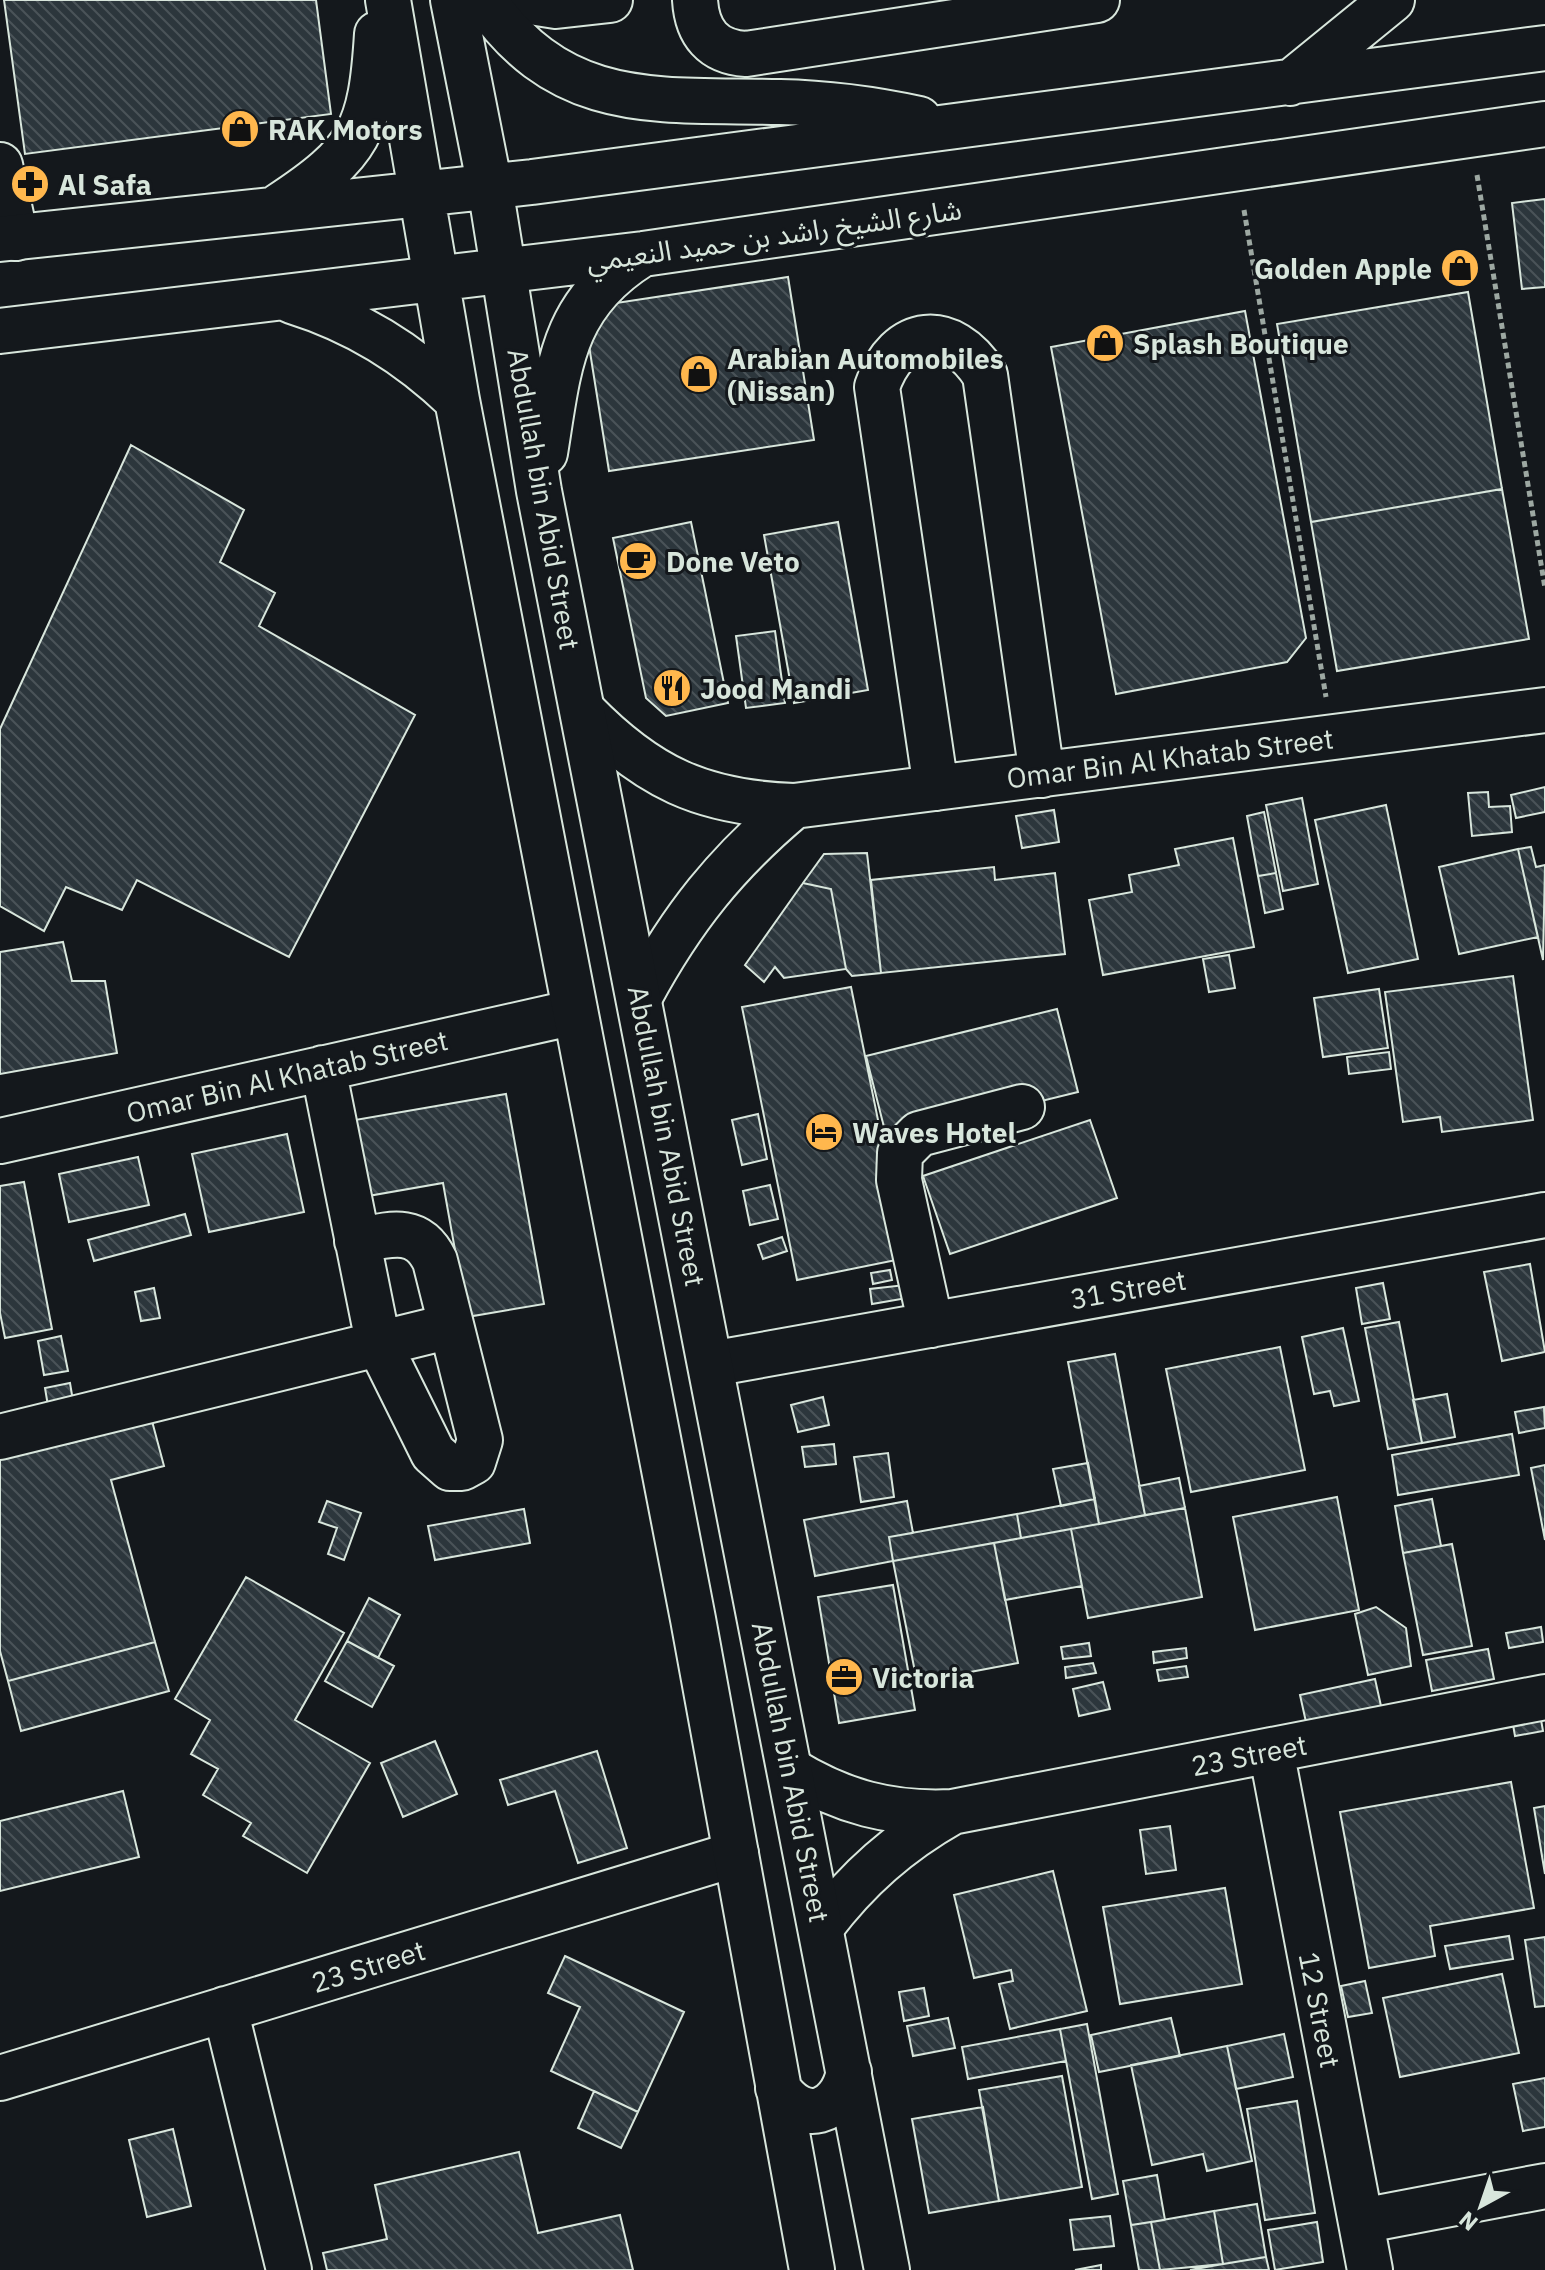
<svg xmlns="http://www.w3.org/2000/svg" width="1545" height="2270" viewBox="0 0 1545 2270" font-family="'IBM Plex Sans','Noto Sans Arabic',sans-serif">
	<defs>
		<pattern id="building-back-hatch" width="6" height="6" patternUnits="userSpaceOnUse" patternTransform="scale(2)"><rect width="6" height="6" fill="#2c363c"/><path d="M-1 5l2 2M0 0l6 6M5-1l2 2" fill="none" stroke="#4a5358"/></pattern>
	</defs>
	<rect width="100%" height="100%" fill="#14181c"/>
	<path fill="url(#building-back-hatch)" stroke="#d8e6dc" stroke-width="2" d="M4 0H316L331 114 25 154Z
		M1545 199V287L1522 289 1512 203Z
		M788 277 814 440 609 471 583 308Z
		M1468 292 1502 489 1311 522 1277 324Z
		M1245 311 1306 638 1287 662 1116 694 1051 347Z
		M131 445 244 510 220 562 275 593 259 626 415 715 289 957 137 880 122 910 66 887 44 931 0 906V729Z
		M1502 489 1529 639 1337 671 1311 522Z
		M691 522 728 703 666 716 646 698 613 538Z
		M838 522 868 690 794 703 764 535Z
		M775 631 785 703 746 708 736 636Z
		M1545 787V812L1516 818 1511 795Z
		M1488 792 1489 807 1510 806 1512 832 1472 836 1468 793Z
		M1302 798 1318 884 1283 891 1266 805Z
		M1386 805 1418 959 1348 973 1315 820Z
		M1054 810 1059 842 1022 848 1016 816Z
		M1264 812 1276 873 1258 876 1247 816Z
		M1233 838 1254 947 1103 975 1089 900 1132 892 1129 875 1179 865 1175 849Z
		M1531 847 1536 867 1545 865 1543 960 1518 849Z
		M1518 849 1538 937 1459 954 1439 867Z
		M867 853 881 973 852 976 846 969 831 889 803 883 824 854Z
		M994 867 995 880 1055 873 1065 954 881 973 871 880Z
		M1276 873 1283 909 1265 913 1258 876Z
		M803 883 831 889 846 969 784 978 775 967 764 982 745 965Z
		M63 942 72 981H105L117 1053 0 1074V952Z
		M1229 955 1235 988 1209 992 1203 959Z
		M1513 976 1533 1120 1442 1132 1440 1117 1403 1122 1385 992Z
		M851 987 906 1258 797 1280 742 1007Z
		M1379 989 1388 1048 1323 1057 1314 998Z
		M1057 1009 1078 1092 887 1139 866 1056Z
		M1389 1052 1391 1069 1349 1074 1347 1057Z
		M506 1094 544 1304 467 1317 443 1183 368 1196 355 1120Z
		M758 1114 767 1159 742 1165 732 1120Z
		M1090 1120 1117 1198 950 1254 923 1176Z
		M287 1134 304 1212 209 1232 192 1154Z
		M138 1157 149 1205 69 1222 59 1174Z
		M24 1182 52 1329 5 1338 0 1313V1186Z
		M770 1185 778 1219 750 1225 743 1191Z
		M185 1214 191 1235 94 1261 88 1240Z
		M782 1237 787 1251 763 1259 758 1245Z
		M1530 1264 1545 1352 1502 1361 1484 1272Z
		M890 1270 892 1280 873 1284 871 1273Z
		M1383 1283 1390 1319 1362 1324 1356 1288Z
		M905 1285 907 1298 872 1304 870 1289Z
		M154 1288 160 1318 141 1321 135 1292Z
		M1399 1322 1422 1443 1388 1449 1365 1328Z
		M1343 1328 1359 1401 1334 1406 1330 1391 1314 1394 1302 1337Z
		M61 1336 68 1371 44 1375 38 1341Z
		M1280 1347 1305 1470 1191 1492 1166 1369Z
		M1115 1354 1145 1515 1099 1524 1068 1362Z
		M70 1383 73 1401 48 1406 45 1388Z
		M1447 1394 1455 1437 1422 1443 1413 1400Z
		M823 1397 829 1425 798 1432 791 1405Z
		M1544 1407 1545 1428 1519 1433 1515 1412Z
		M152 1421 164 1466 111 1480 155 1642 8 1681 0 1651V1442L62 1425 67 1444Z
		M1512 1434 1519 1475 1398 1495 1392 1455Z
		M834 1444 836 1464 805 1467 802 1447Z
		M888 1453 894 1497 861 1502 854 1457Z
		M1088 1463 1095 1499 1061 1506 1053 1469Z
		M1545 1465V1540L1531 1468Z
		M1179 1478 1185 1508 1145 1515 1139 1486Z
		M1337 1497 1359 1610 1255 1630 1233 1517Z
		M1095 1499 1099 1524 1021 1538 1017 1514Z
		M1432 1499 1441 1546 1403 1553 1395 1506Z
		M327 1501 361 1513 344 1560 328 1554 337 1528 319 1522Z
		M907 1501 913 1533 889 1537 893 1561 815 1576 804 1520Z
		M1185 1508 1202 1597 1088 1618 1071 1529Z
		M524 1509 530 1543 435 1560 428 1526Z
		M1017 1514 1021 1538 893 1561 889 1537Z
		M1071 1529 1082 1586 1005 1600 994 1543Z
		M994 1543 1018 1663 917 1682 893 1561Z
		M1452 1544 1472 1646 1423 1655 1403 1553Z
		M246 1577 344 1633 295 1720 370 1763 307 1873 243 1836 251 1823 203 1795 218 1769 191 1754 210 1720 175 1699Z
		M893 1585 915 1710 839 1723 818 1597Z
		M369 1598 400 1615 378 1658 347 1641Z
		M1376 1607 1406 1628 1411 1666 1368 1675 1355 1614Z
		M1541 1627 1543 1642 1509 1648 1506 1633Z
		M347 1641 394 1666 372 1707 325 1681Z
		M155 1642 169 1691 21 1731 8 1681Z
		M1089 1643 1091 1656 1063 1659 1061 1647Z
		M1186 1648 1187 1658 1154 1663 1153 1652Z
		M1488 1649 1494 1679 1432 1691 1426 1660Z
		M1093 1663 1096 1673 1066 1678 1065 1667Z
		M1186 1666 1188 1677 1159 1681 1157 1670Z
		M1375 1679 1381 1706 1306 1722 1300 1695Z
		M1103 1682 1110 1709 1079 1716 1073 1689Z
		M1540 1714 1543 1731 1515 1736 1512 1719Z
		M435 1741 457 1794 403 1817 381 1763Z
		M597 1751 627 1848 578 1863 555 1791 508 1805 500 1780Z
		M1511 1782 1534 1908 1430 1926 1435 1956 1369 1968 1340 1812Z
		M123 1791 139 1857 0 1891V1821Z
		M1545 1806V1874L1534 1808Z
		M1170 1826 1176 1870 1146 1874 1140 1830Z
		M1053 1871 1087 2011 1010 2029 999 1984 1013 1981 1011 1970 974 1978 954 1895Z
		M1225 1888 1242 1984 1120 2004 1103 1907Z
		M1509 1936 1513 1959 1450 1969 1445 1946Z
		M1545 1937V2006L1535 2007 1525 1940Z
		M565 1956 684 2012 638 2112 551 2071 580 2007 548 1993Z
		M1502 1974 1519 2053 1400 2077 1383 1998Z
		M1365 1981 1372 2013 1348 2017 1341 1986Z
		M924 1988 929 2016 904 2021 899 1992Z
		M948 2018 955 2048 913 2056 907 2026Z
		M1171 2018 1180 2056 1099 2072 1091 2035Z
		M1087 2024 1118 2194 1092 2199 1060 2029Z
		M1060 2029 1066 2061 968 2079 962 2047Z
		M1284 2034 1293 2077 1236 2089 1227 2046Z
		M1227 2046 1252 2161 1207 2171 1203 2154 1152 2165 1131 2065Z
		M1062 2076 1082 2187 999 2201 979 2090Z
		M1545 2078V2127L1523 2131 1513 2084Z
		M594 2091 638 2112 621 2148 578 2128Z
		M1297 2101 1315 2213 1265 2220 1247 2109Z
		M983 2107 999 2201 929 2213 912 2119Z
		M173 2129 191 2206 147 2217 129 2140Z
		M519 2152 538 2233 620 2215 633 2270H327L323 2253 387 2239 375 2185Z
		M1157 2175 1165 2220 1131 2225 1123 2181Z
		M1257 2204 1266 2257 1223 2264 1214 2211Z
		M1214 2211 1223 2264 1160 2270 1151 2222Z
		M1110 2216 1114 2246 1074 2250 1070 2220Z
		M1151 2222 1160 2270H1139L1131 2225Z
		M1317 2222 1323 2262 1275 2270 1268 2230Z
		M1266 2257 1269 2270H1190L1223 2264Z
		M1101 2265V2270H1075Z"/>
	<g fill="none" stroke-linecap="round" stroke-linejoin="round">
		<g stroke="#d8e6dc" stroke-width="48">
			<path id="minor" d="M518 0 556 6 610 0
				M695 0C697 33 713 52 746 54L1097 0
				M0 165 16 238
				M583 711C647 777 702 803 794 806L1545 710
				M936 788 877 387C897 326 951 321 985 375L1042 775
				M640 996C682 918 726 863 794 806
				M323 1068 378 1342 433 1453 450 1468H462L473 1462 480 1440 435 1261C418 1225 390 1234 357 1241
				M0 1141 575 1012
				M931 1325 899 1180 900 1153 919 1134 1022 1107
				M711 1364 1545 1215
				M0 1437 451 1326
				M1271 1750 1370 2270
				M790 1770C842 1802 891 1815 952 1812L1545 1697
				M821 1927C858 1878 899 1842 952 1812
				M225 2009 289 2270
				M0 2078 736 1854
				M1361 2221 1545 2186"/>
		</g>
		<g stroke="#d8e6dc" stroke-width="48">
			<path id="major" d="M388 0 457 400 693 1619 812 2270
				M453 0 490 187 539 491 887 2270
				M484 0C562 114 659 99 780 102 827 103 873 109 919 119
				M1290 83 1392 0
				M279 206C360 153 371 130 377 34
				M0 239 532 182 1545 48
				M292 301C356 321 408 353 457 400
				M0 331 643 254 1545 124
				M545 453C559 367 561 305 641 255
				M778 2088C803 2126 840 2114 849 2072"/>
		</g>
		<path stroke="#9da8a2" stroke-width="5" stroke-dasharray="6 4" stroke-linecap="butt" d="M1477 175 1545 588
			M1244 210 1326 697"/>
		<use href="#minor" stroke="#14181c" stroke-width="44"/>
		<use href="#major" stroke="#14181c" stroke-width="44"/>
	</g>
	<defs>
		<g id="shop-disc" transform="scale(2)"><circle r="9.5" fill="#ffb74d" stroke="#14181c"/><path d="M-5-2.5h2.3a2.7 3.5 0 0 1 5.4 0H5L5.5 6h-11ZM-1.5-2.5h3a1.5 2.3 0 0 0-3 0Z" fill="#111"/></g>
		<g id="pharmacy-disc" transform="scale(2)"><circle r="9.5" fill="#ffb74d" stroke="#14181c"/><path d="M-2-6h4v4h4v4h-4v4h-4v-4h-4v-4h4Z" fill="#111"/></g>
		<g id="cafe-disc" transform="scale(2)"><circle r="9.5" fill="#ffb74d" stroke="#14181c"/><path d="M-5.5-4.5H6V0H3Q3 3.5 0 3.5H-2.5Q-5.5 3.5-5.5 0ZM3-3.2v2h1.7v-2ZM-6 4.5H4V6H-6Z" fill="#111"/></g>
		<g id="restaurant-disc" transform="scale(2)"><circle r="9.5" fill="#ffb74d" stroke="#14181c"/><path d="M-5-6h1v4h1v-4h1v4h1v-4h1v5L-1.5 .5V6h-2V.5L-5-1ZM5-6V6H3V1.5H1.5Q1.5-4 5-6Z" fill="#111"/></g>
		<g id="hotel-disc" transform="scale(2)"><circle r="9.5" fill="#ffb74d" stroke="#14181c"/><path d="M-6-4.5h1.5V1H6V5H4.5V3h-9V5H-6ZM-4 0a1.8 1.8 0 1 1 3.6 0ZM.5 0V-2.5h3Q6-2.5 6 0Z" fill="#111"/></g>
		<g id="office-disc" transform="scale(2)"><circle r="9.5" fill="#ffb74d" stroke="#14181c"/><path d="M-6-3h4V-5.5h4V-3h4V5H-6ZM-1-4.5V-3h2v-1.5ZM-6 0V1H6V0Z" fill="#111"/></g>
	</defs>
	<g fill-rule="evenodd">
		<use href="#shop-disc" x="240" y="129"/>
		<use href="#pharmacy-disc" x="30" y="184"/>
		<use href="#shop-disc" x="1460" y="268"/>
		<use href="#shop-disc" x="1105" y="343"/>
		<use href="#shop-disc" x="699" y="374"/>
		<use href="#cafe-disc" x="638" y="561"/>
		<use href="#restaurant-disc" x="672" y="688"/>
		<use href="#hotel-disc" x="824" y="1132"/>
		<use href="#office-disc" x="844" y="1677"/>
	</g>
	<g text-anchor="middle" dominant-baseline="central" stroke-width="6" stroke-linejoin="round" paint-order="stroke">
		<g font-size="28" font-weight="bold" fill="#d8e6dc" stroke="#14181c" text-anchor="start">
			<text x="268" y="129">RAK Motors</text>
			<text x="58" y="184">Al Safa</text>
			<text x="1432" y="268" text-anchor="end">Golden Apple</text>
			<text x="1133" y="343">Splash Boutique</text>
			<text x="727" y="358">Arabian Automobiles<tspan x="727" dy="32">(Nissan)</tspan></text>
			<text x="666" y="561">Done Veto</text>
			<text x="700" y="688">Jood Mandi</text>
			<text x="852" y="1132">Waves Hotel</text>
			<text x="872" y="1677">Victoria</text>
		</g>
		<g font-size="28" fill="#d8e6dc" stroke="#14181c">
			<text transform="translate(774 235) rotate(-8)">شارع الشيخ راشد بن حميد النعيمي</text>
			<text transform="translate(544 499) rotate(80)">Abdullah bin Abid Street</text>
			<text transform="translate(1170 758) rotate(-7)">Omar Bin Al Khatab Street</text>
			<text transform="translate(287 1076) rotate(-13)">Omar Bin Al Khatab Street</text>
			<text transform="translate(667 1136) rotate(79)">Abdullah bin Abid Street</text>
			<text transform="translate(1128 1289) rotate(-10)">31 Street</text>
			<text transform="translate(1249 1755) rotate(-11)">23 Street</text>
			<text transform="translate(791 1772) rotate(79)">Abdullah bin Abid Street</text>
			<text transform="translate(368 1966) rotate(-17)">23 Street</text>
			<text transform="translate(1320 2010) rotate(79)">12 Street</text>
		</g>
	</g>
	<g transform="translate(1481 2206) rotate(220)" stroke="#14181c" stroke-width="6" paint-order="stroke">
	<path d="M0-6L14 30L0 20L-14 30Z" fill="#d8e6dc"/>
	<text y="-12" font-size="22" font-weight="bold" text-anchor="middle" fill="#d8e6dc">N</text>
	</g>
</svg>
